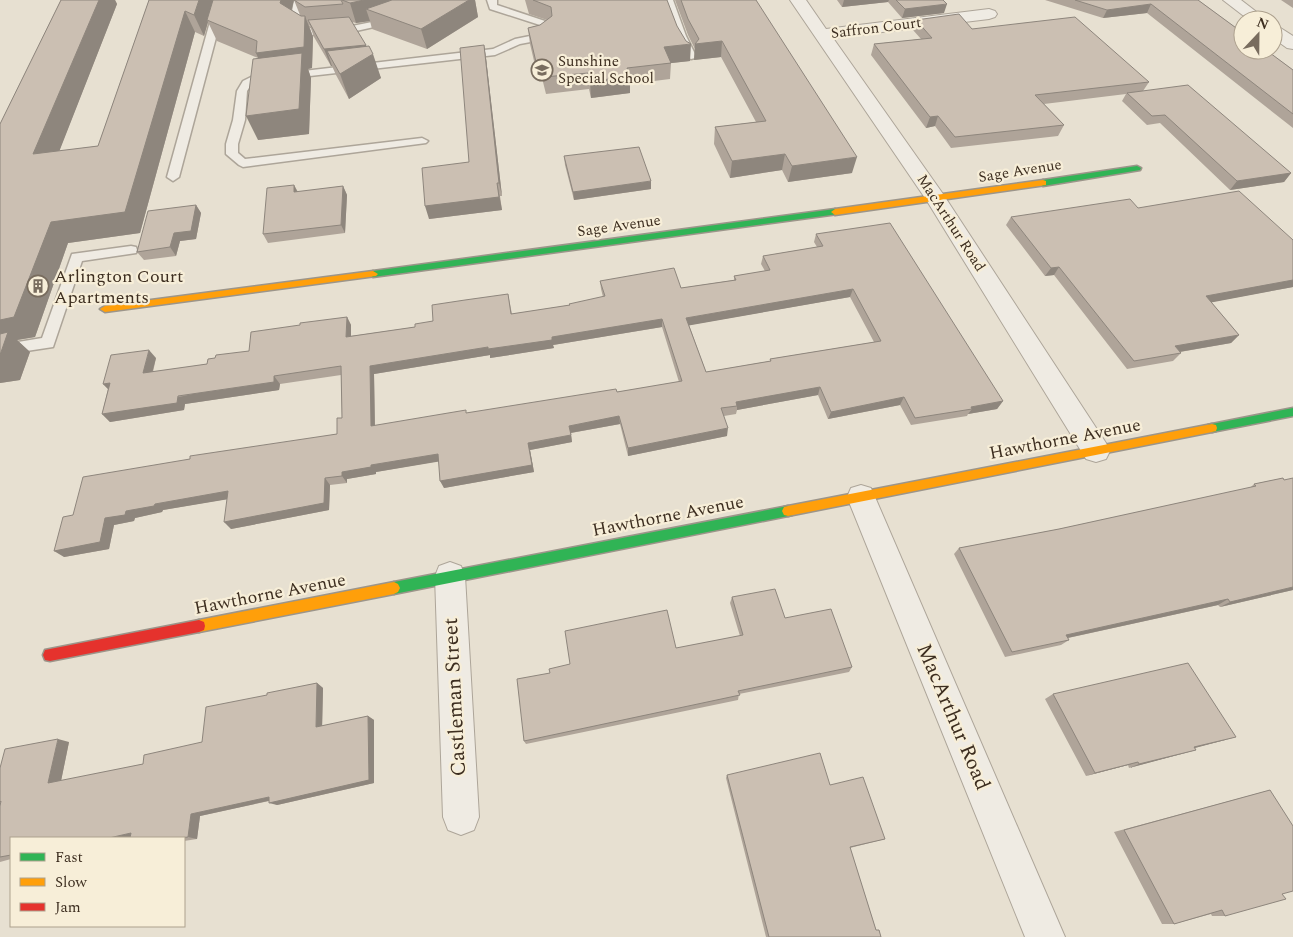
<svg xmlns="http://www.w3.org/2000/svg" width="1293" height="937" viewBox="0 0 1293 937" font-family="Spectral,serif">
	<rect width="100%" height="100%" fill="#e7e0d1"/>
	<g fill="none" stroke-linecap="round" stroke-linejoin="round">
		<g stroke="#ada599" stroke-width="3">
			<path id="lane" d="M216 0H226L179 177 173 181 167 177Z
				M294 0H304L300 22 312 29 347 27 377 21 403 10 407 0H417L410 14 383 25 347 33 310 35 290 23Z
				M487 0H497V5L551 23 552 31 541 40 520 44 495 55 257 82 251 85 247 91 245 120 238 144V153L245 159 422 138 428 141 426 143 243 167 239 165 226 154V144L233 120 237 91 243 81 251 77 493 49 515 39 535 35 542 30 543 26 490 9Z
				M663 0H673L686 36 696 56 695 58 691 59C679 55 668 12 663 0Z
				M131 246 136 247 137 250 136 253 82 261 53 347 0 355V345L42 338 72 254Z"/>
		</g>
		<g stroke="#ada599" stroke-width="2">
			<path id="street" d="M790 0H806L826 29 989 9 995 11 997 14 995 17 989 19 833 38 943 194 1106 443 1110 451 1106 459 1096 462 1086 459 927 201Z
				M1223 0H1241L1267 20H1249Z
				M1273 25 1279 27 1293 36V49L1287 48 1273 38Z
				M861 485 871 488 875 497 1065 937H1025L847 497 851 488Z
				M450 562 461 566 465 576 479 817 474 830 461 835 448 830 443 817 435 576 439 566Z"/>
		</g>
		<g stroke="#9c958a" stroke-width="3">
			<path id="fast" d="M1137 166 1141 168 1140 170 1043 186 1039 183 1043 180Z
				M835 209 838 210V214L373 277 368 274 373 271Z
				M1293 408V416L1212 432 1208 431 1207 428 1208 425 1212 424Z
				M788 506 792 507 794 511 792 515 788 516 394 594 390 592 388 588 390 584 394 582Z"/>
		</g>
		<g stroke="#9c958a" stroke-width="3">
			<path id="slow" d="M1043 180 1046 181V185L835 215 831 212 835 209Z
				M373 271 378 274 376 276 105 312 100 309 105 306Z
				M1212 424 1216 425 1217 428 1216 431 1212 432 788 516 784 515 782 511 784 507 788 506Z
				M394 582 398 584 400 588 398 592 394 594 199 632 194 630 193 626 194 622 199 620Z"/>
		</g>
		<g stroke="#9c958a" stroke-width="3">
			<path id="jam" d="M199 620 204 622 205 626 204 630 199 632 50 661 45 660 43 655 45 650 50 649Z"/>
		</g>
		<use href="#lane" fill="#efebe3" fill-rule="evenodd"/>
		<use href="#street" fill="#efebe3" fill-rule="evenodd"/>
		<use href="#fast" fill="#30b455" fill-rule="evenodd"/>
		<use href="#slow" fill="#ff9f0a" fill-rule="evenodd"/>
		<use href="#jam" fill="#e5322d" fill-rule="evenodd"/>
	</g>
	<path fill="#afa499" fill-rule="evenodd" d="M61 0H115L117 4 59 151 98 146 149 0H294L291 10 300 15 294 0H475L478 17 427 49 372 29 370 21 356 23 352 22 366 46 381 78 349 99 336 75 332 66H331L314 37 310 26 309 25 313 37 312 68 308 69 311 78 309 134 258 140V58L217 41 208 22 204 36 195 32 140 233 68 243 35 337 17 340 30 352 20 380 0 383V124Z
		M525 0H667L690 61 671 63 670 79 630 84V93L591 98 589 89 546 94 542 78H538L530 44 528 28 540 25 547 20 529 14Z
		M675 0H756L852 173 788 182 782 170 730 178 714 144 715 127 756 122 721 57 694 60 695 49 688 35Z
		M837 0H943L944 13 902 18 888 2 842 7Z
		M1045 0H1198L1293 70V128L1147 13 1103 18Z
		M1281 0H1293V8Z
		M916 20 972 29 1149 82 1143 91 1291 173 1284 182 1230 190 1160 123 1147 125 1122 101 1126 94 1044 104 1064 125 1058 136 951 148 935 126 926 128 871 55 874 44 921 39 913 30Z
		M484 45 486 58 502 196H500L502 210 429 219 469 162Z
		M564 156 651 189 574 200 565 165Z
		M294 185 298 192 343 186 347 195 345 233 268 243 263 234Z
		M196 205 201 213 196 239 180 241 176 256 144 260 137 252Z
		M1138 208 1293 240V287L1211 302 1239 335 1231 343 1180 352 1181 353 1173 361 1127 369 1054 275 1045 276 1006 225 1011 217Z
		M816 234 1003 401 997 409 968 414 967 416 911 425 900 405 828 419 818 395 737 410 736 414 724 416 727 436 628 456 620 424 571 433 572 442 530 450 534 472 444 488 439 461 376 472V474L347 479V483L330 485 329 510 231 529 227 499 163 510 162 512 135 518 134 521 114 525 109 549 64 557 73 515 190 459 337 434 342 418 341 375 280 384 279 390 185 404 184 410 110 422 102 414 108 389 103 384 156 358 153 372 207 364 215 358 249 351 300 325 347 317 351 325V336L415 327 508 294 512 314 570 305 603 297 601 289 600 281 681 288 734 280V276L765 271 761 264 763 256 817 247 814 242ZM850 297 874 342 770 359V361L706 372 689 325ZM662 327 679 382 617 392 375 426 374 374 490 355V358L554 348 553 345Z
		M1283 478 1293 590 1220 607 1218 605 1068 638 1069 640 1061 645 1005 657 954 554 959 548 1059 529 1250 488 1254 484Z
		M732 597 785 618 852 667 849 672 739 694 738 700 526 744 524 741 550 673 740 636 730 603Z
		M317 683 323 688 322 726 368 716 374 720V783L277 805 269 801 200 816 197 839 184 841V838H11V859L0 862V768L69 742 61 781 143 764 202 742 267 695Z
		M1053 694 1225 740 1195 748 1196 750 1185 753 1129 768 1128 765 1086 776 1045 699Z
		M727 775 830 785 885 839 850 848 876 930H879L881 937H766L726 778Z
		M1270 790 1282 894 1225 916H1212L1211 914 1174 924H1162L1114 832Z"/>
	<path fill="#8e867d" d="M99 0H115L117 4 50 175 33 154Z
		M199 0H214L207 20 208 22 204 36 194 15Z
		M281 0H294L288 24 280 3Z
		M364 0H405L366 9 370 21 356 23 350 3Z
		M469 0H475L478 17 427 49 421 29Z
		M844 0H889L888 2 842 7Z
		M947 4 944 13 902 18 905 9Z
		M1151 4 1147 13 1103 18 1107 10Z
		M185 11 195 32 140 233 68 243 35 337 17 340 30 352 20 380 0 383V320L51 222Z
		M305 16 313 37 312 68 308 69 311 78 309 134 258 140 246 116 265 74 256 53Z
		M722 41 721 57 694 60 695 44Z
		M691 44 690 61 663 64 664 47Z
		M366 45 370 56 373 54 381 78 349 99 340 74 327 51 332 66H331L324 49Z
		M484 45 486 58 502 196 499 183Z
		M540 61 542 78H538L536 62Z
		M630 77V93L591 98 590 81Z
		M938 116 935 126 926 128 930 117Z
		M785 154 782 170 730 178 732 161Z
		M857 157 852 173 788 182 792 166Z
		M1291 173 1284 182 1230 190 1237 181Z
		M651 181V189L574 200 573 192Z
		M497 183 502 210 429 219 425 206Z
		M294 185 298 193 294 192Z
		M343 186 347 195 345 233 341 225Z
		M196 205 201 213 196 239 180 241 176 256 170 247 174 233Z
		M1059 267 1054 275 1045 276 1051 268Z
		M1293 280V287L1198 305 1206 296Z
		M853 289 850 297 686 326V318Z
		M347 317 351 325V345L346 337Z
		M662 319V327L553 345 554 348 490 358V355L374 374 375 434 371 426 370 366Z
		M1239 335 1231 343 1167 354 1175 346Z
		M149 350 156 358 150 381 143 373Z
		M274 376 280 384 279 390 185 404 184 410 110 422 102 414Z
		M110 383 111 392 103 384Z
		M820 387 818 395 737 410V406L736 402Z
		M904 397 900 405 828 419 831 412Z
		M1003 401 997 409 968 414 972 409 971 407Z
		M619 416 620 424 570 433 569 426Z
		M728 428 727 436 628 456V448Z
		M571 435 572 442 530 450 534 472 444 488 440 481 528 443Z
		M438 454 442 461 376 472V474L347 479V483L342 476V472L371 465Z
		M325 478 330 485 329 510 231 529 224 522Z
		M228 491 235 498 163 510 162 512 135 518 134 521 114 525 109 549 64 557 54 551 105 518 126 511 155 504Z
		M1293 587V590L1220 607 1230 602Z
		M1228 599 1218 605 1058 640 1066 635Z
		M317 683 323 688 322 731 316 727Z
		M368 716 374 720V783L277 805 269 803Z
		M1236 737 1225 740 1183 751 1194 747Z
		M58 739 69 742 60 786 48 783Z
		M1196 750 1185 753 1129 768 1139 764Z
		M1138 762 1128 765 1086 776 1095 773Z
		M269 797 277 799 200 816 197 839 188 837 191 814Z
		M131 833 142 835 129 838H109Z"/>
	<path fill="#cbbfb2" stroke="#8e867d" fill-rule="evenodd" d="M61 0H99L33 154 98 146 149 0H199L194 15 185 11 125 212 51 222 14 317 0 320V124Z
		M213 0H281L280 3 301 16H305L304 47 256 53 257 41 207 20Z
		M294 0H341L343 4 305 7Z
		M342 0H364L350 3Z
		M392 0H469L421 29 366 9Z
		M533 0H667L677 26 686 41 691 44 664 47 671 63 627 68 630 77 590 81 588 73 544 77 540 61 536 62 528 28 540 25 552 16 551 7Z
		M681 0H756L857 157 792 166 785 154 732 161 715 127 766 121 722 41 695 44 699 39 688 19Z
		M896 0H943L947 4 905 9Z
		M1075 0H1198L1243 33V50H1266L1293 70V114L1151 4 1107 10Z
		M959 14 972 29 1075 17 1149 82 1035 95 1064 125 955 137 938 116 930 117 874 44 932 38 916 20Z
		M349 17 366 45 324 49 308 20Z
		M484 45 499 183H497L499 197 425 206 422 168 469 162 460 48Z
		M369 46 373 54 340 74 327 51Z
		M302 53 299 109 246 116 253 59Z
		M1188 85 1291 173 1237 181 1165 115 1152 116 1127 93Z
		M639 147 651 181 573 192 564 156Z
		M294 185V192L343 186 341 225 263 234 267 188Z
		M1239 191 1293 240V280L1206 296 1239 335 1175 346 1181 353 1134 361 1059 267 1051 268 1011 217 1130 199 1138 208Z
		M196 205 191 231 174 233 170 247 137 252 148 211Z
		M890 223 1003 401 971 407 972 409 915 418 904 397 831 412 820 387 736 402 737 406 721 408 728 428 628 448 619 416 569 426 571 435 528 443 532 465 440 481 438 454 371 465V467L342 472V476L325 478 324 503 224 522 228 491 155 504 154 506 126 511 125 515 105 518 100 542 54 551 63 517 73 515 83 477 190 459V456L337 434V418H342L341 366 274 376V382L178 396 177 403 102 414 110 383 103 384 111 355 149 350 143 373 207 364 208 359 215 358 216 355 249 351 251 332 300 325V323L347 317 346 337 415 327V324L433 321 432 305 465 300 508 294 511 314 570 305 569 304 605 296 600 281 674 268 681 288 736 280 734 276 770 270 763 256 823 246 816 234ZM853 289 881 341 770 359 771 361 706 372 686 318ZM662 319 682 381 617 392 616 389 466 413V410L371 426 370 366 488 347V349L552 340V337Z
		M8 332 0 355V334Z
		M1283 478 1284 480 1293 478V587L1230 602 1228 599 1066 635 1069 640 1012 652 959 548 1059 529 1256 486 1254 484Z
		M775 589 785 618 831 609 852 667 738 691 740 695 524 741 517 679 550 673 549 669 570 664 565 631 667 610 676 648 743 635 732 597Z
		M1188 663 1236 737 1194 747 1196 750 1139 764 1138 762 1095 773 1053 694Z
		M317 683 316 727 368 716 369 780 269 803V797L191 814 188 837 180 838H130L131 833 109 838H11V855L0 857V806L1 801 0 802V768L5 749 58 739 48 783 143 764 144 755 202 742 206 707 267 695V693Z
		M820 753 830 785 863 777 885 839 850 847 876 930H879L881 937H769L727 775Z
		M1270 790 1293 826V891L1282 894 1286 899 1225 916 1222 910 1174 924 1124 830Z"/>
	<defs>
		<g id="school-ring" transform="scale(1.125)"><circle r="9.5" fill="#f7eed8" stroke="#786c5e" stroke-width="1.5"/><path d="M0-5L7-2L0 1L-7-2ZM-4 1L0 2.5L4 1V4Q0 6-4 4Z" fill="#786c5e"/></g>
		<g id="building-ring" transform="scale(1.125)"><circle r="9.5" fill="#f7eed8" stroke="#786c5e" stroke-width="1.5"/><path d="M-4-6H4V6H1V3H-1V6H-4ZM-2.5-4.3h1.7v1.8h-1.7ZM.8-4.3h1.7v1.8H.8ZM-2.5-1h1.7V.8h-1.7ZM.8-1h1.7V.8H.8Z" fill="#786c5e"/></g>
	</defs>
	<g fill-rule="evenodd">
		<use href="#school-ring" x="542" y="70"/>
		<use href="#building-ring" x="38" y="286"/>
	</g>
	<g text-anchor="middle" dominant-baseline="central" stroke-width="4.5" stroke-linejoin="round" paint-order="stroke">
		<g font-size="15" fill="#3d2e20" stroke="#f7eed8">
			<text transform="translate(876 28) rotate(-7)">Saffron Court</text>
			<text transform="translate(1020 171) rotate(-9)">Sage Avenue</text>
			<text transform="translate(951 223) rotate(57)">MacArthur Road</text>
			<text transform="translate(619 226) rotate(-8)">Sage Avenue</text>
		</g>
		<g font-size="15" fill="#3d2e20" stroke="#f7eed8" text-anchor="start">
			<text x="558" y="61">Sunshine<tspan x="558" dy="17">Special School</tspan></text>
		</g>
		<g font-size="18" fill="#3d2e20" stroke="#f7eed8" text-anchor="start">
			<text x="54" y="276">Arlington Court<tspan x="54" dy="21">Apartments</tspan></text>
		</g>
		<g font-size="18" fill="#3d2e20" stroke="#f7eed8">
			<text transform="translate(1065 439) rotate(-11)">Hawthorne Avenue</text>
			<text transform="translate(668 516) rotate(-11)">Hawthorne Avenue</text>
			<text transform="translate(270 594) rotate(-11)">Hawthorne Avenue</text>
		</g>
		<g font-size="21" fill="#3d2e20" stroke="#f7eed8">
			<text transform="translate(455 697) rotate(-93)">Castleman Street</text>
			<text transform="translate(953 717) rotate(67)">MacArthur Road</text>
		</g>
	</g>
	<rect x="10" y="837" width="175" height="90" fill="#f7eed8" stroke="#ada18e"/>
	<rect x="20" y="853" width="25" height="8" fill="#30b455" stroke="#ada18e"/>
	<text x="55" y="862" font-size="15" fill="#3d2e20">Fast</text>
	<rect x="20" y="878" width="25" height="8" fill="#ff9f0a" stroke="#ada18e"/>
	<text x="55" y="887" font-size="15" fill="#3d2e20">Slow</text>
	<rect x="20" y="903" width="25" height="8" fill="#e5322d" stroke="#ada18e"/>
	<text x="55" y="912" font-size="15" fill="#3d2e20">Jam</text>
	<g transform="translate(1258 35) rotate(22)"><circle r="24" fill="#f7eed8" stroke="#ada18e"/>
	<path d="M0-4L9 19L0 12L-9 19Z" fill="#786c5e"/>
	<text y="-8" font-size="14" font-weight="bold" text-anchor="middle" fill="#3d2e20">N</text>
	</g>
</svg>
